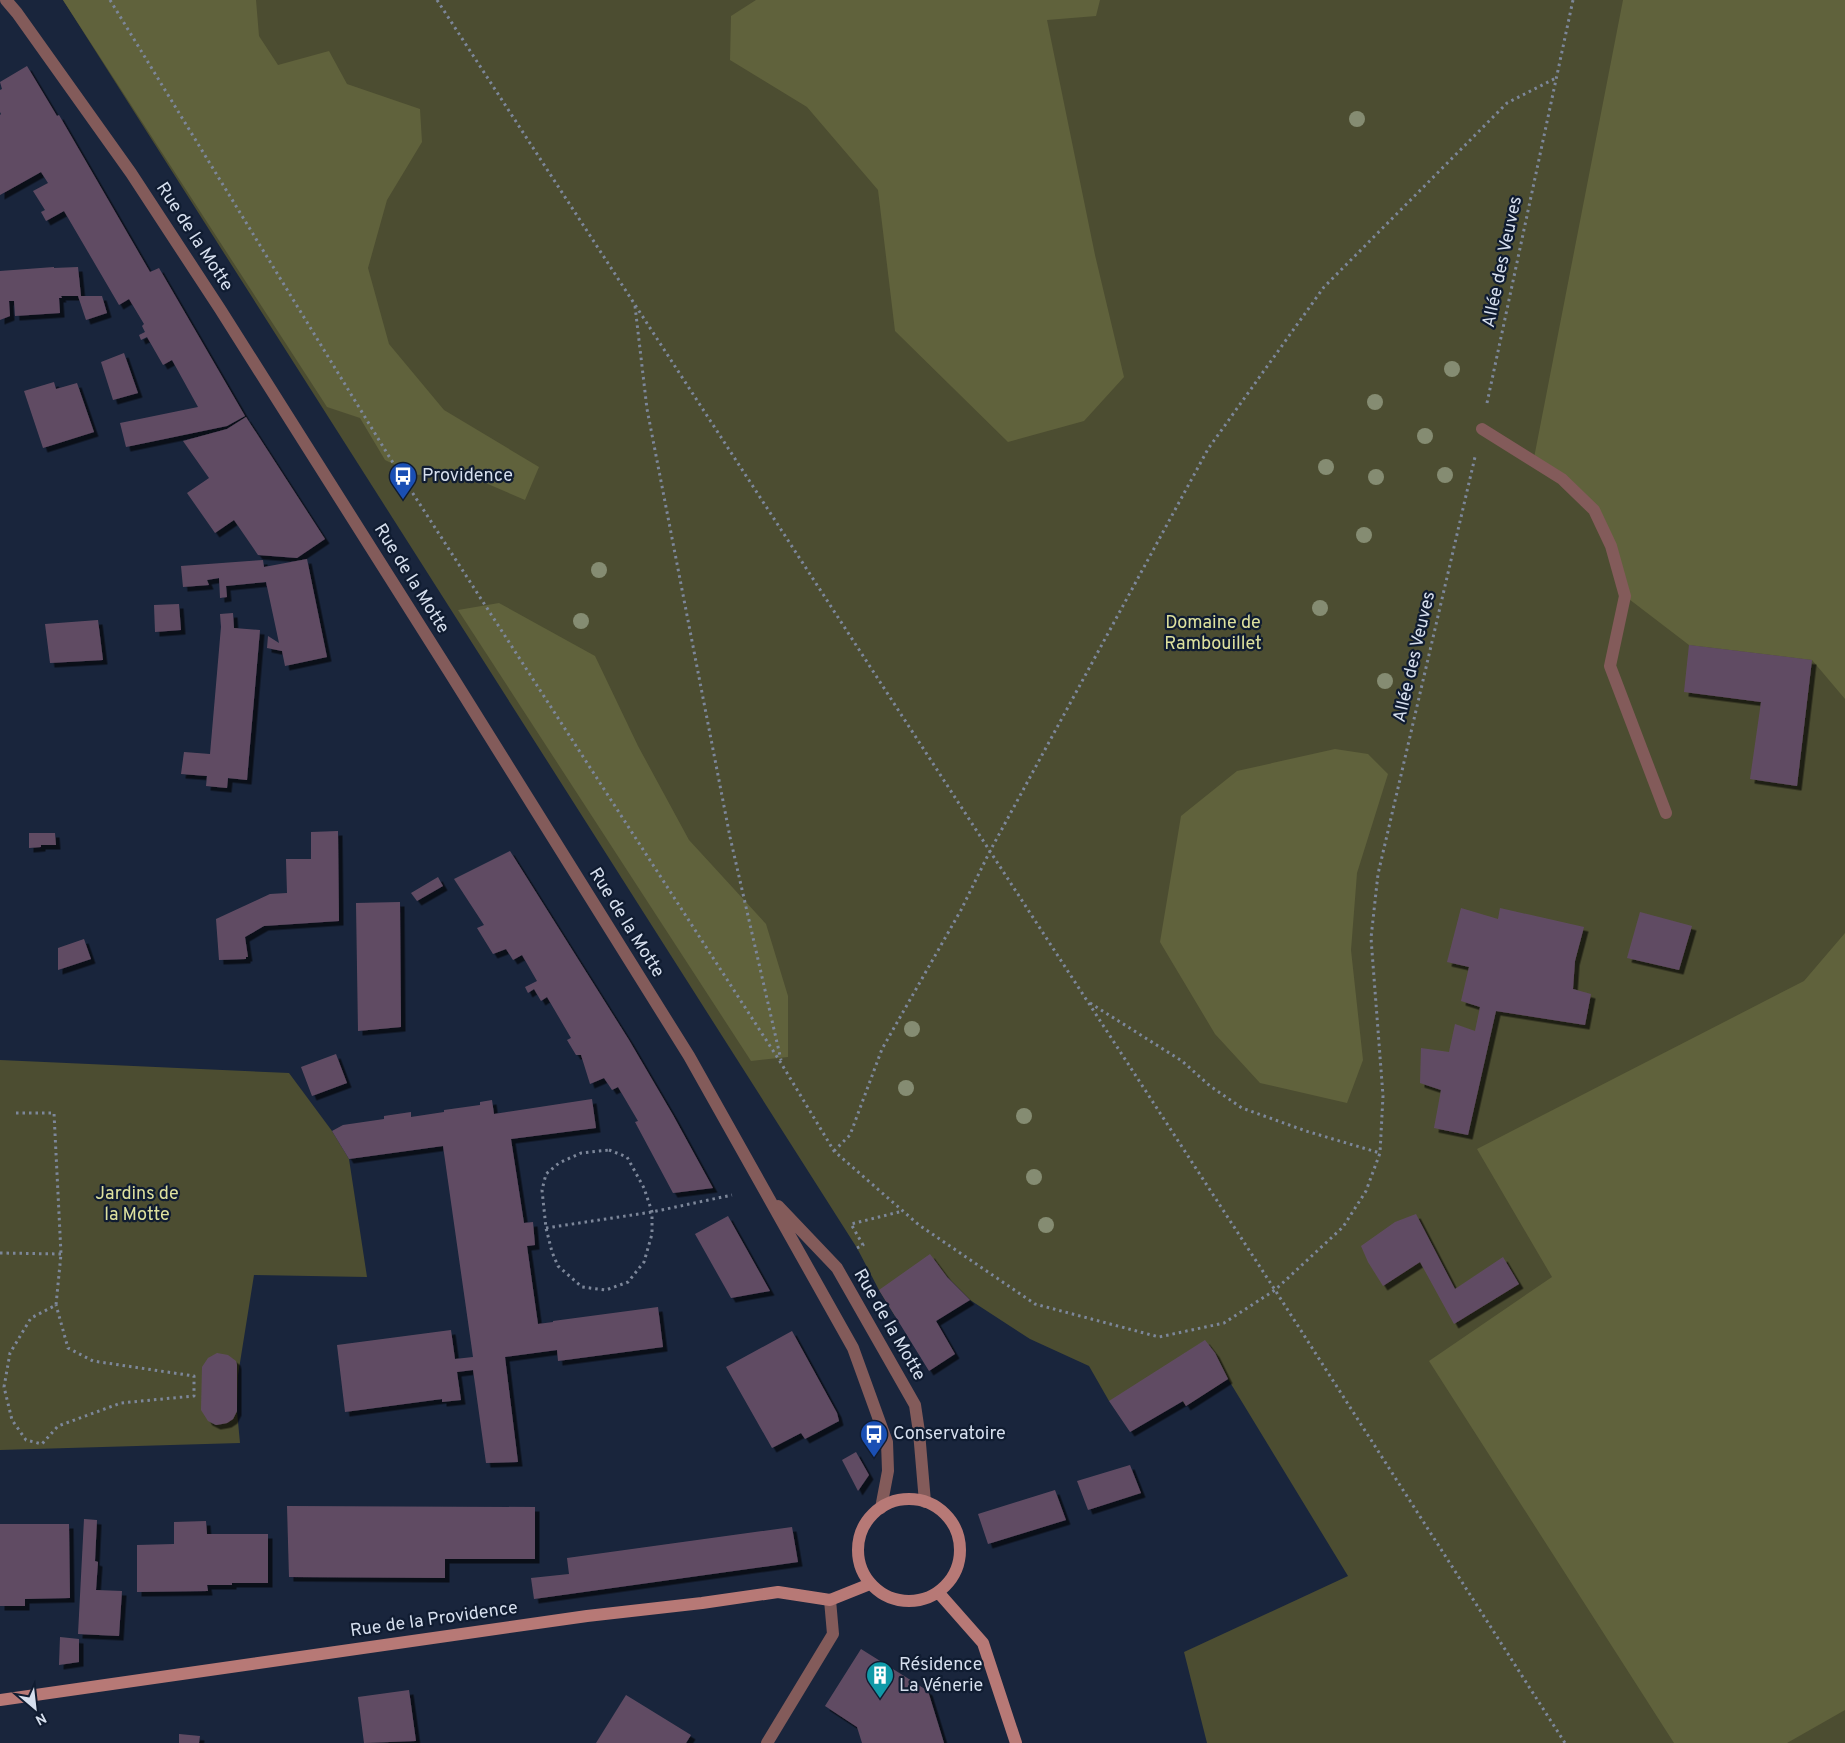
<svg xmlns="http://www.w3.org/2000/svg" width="1845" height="1743" viewBox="0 0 1845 1743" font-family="Overpass,sans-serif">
	<defs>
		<filter id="shadow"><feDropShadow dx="4.5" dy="4.5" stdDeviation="0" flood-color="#0009"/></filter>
	</defs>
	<rect width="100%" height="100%" fill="#19253c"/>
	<path fill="#4c4d31" d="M63 0H1845V1743H1207L1184 1652 1348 1576 1228 1379 1186 1406 1182 1401H1109L1089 1366 1030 1339 970 1300 947 1277 895 1316 879 1290 857 1248Z
		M0 1060 289 1073 332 1131 349 1159 367 1277 254 1275 238 1375 237 1411 240 1443 0 1450Z"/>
	<path fill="#60623c" d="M63 0H256L259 36 278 65 329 51 347 84 420 109 422 142 387 200 368 268 389 344 444 410 539 467 525 500 460 472 416 475 385 460 360 418 327 407Z
		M756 0H1100L1096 16 1047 20 1095 255 1124 377 1084 421 1008 442 895 331 878 190 807 107 730 60 731 16Z
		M1623 0H1845V699L1812 660 1689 645 1625 596 1594 510 1533 463Z
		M499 603 595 656 638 746 689 840 766 924 788 996V1057L751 1061 458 610Z
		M1335 749 1368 754 1388 774 1357 873 1351 950 1363 1060 1347 1103 1260 1083 1215 1034 1160 942 1181 816 1237 771Z
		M1845 933V1710L1787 1743H1674L1429 1361 1552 1277 1477 1149 1804 981Z"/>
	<path fill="#614c63" filter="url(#shadow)" d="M27 66 57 116 59 115 150 272 159 268 245 416 227 426 126 447 120 423 198 407 172 360 163 365 147 337 141 340 139 335 145 332 142 326 144 324 129 299 119 305 64 211 46 221 41 212 45 210 33 191 48 183 41 172 0 195V115L1 114 0 112V90L2 89 0 82Z
		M54 267V268L78 267 81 296H102L107 313 86 320 78 296H61L62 298H59L60 313 15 316 14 301H9L10 316 0 320V271Z
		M124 353 138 393 113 400 101 362Z
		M54 382 56 389 77 383 94 432 43 448 24 391Z
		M246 417 325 539 297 558 258 555 234 520 215 533 187 493 209 478 183 441 227 429Z
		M307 559 327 657 285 666 282 651 267 648 268 636 279 643 266 582 226 586 227 597 220 598 219 578 207 580 209 585 183 587 181 566 263 560 264 567Z
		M179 604 181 630 155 632 154 605Z
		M233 613 234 628 260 630 247 780 228 778 227 788 206 786 207 776 181 774 184 752 210 754 221 627 220 614Z
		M98 620 103 660 50 663 45 624Z
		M1689 645 1812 660 1797 786 1750 779 1761 702 1684 692Z
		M338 831 339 921 264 926 245 937 248 957H246V959L219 960 216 919 270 894 287 893 286 859H311V832Z
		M29 833H55L56 845H41V847L29 848Z
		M510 851 629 1040 673 1115 713 1188 673 1193 635 1122 638 1121 618 1087 612 1090 604 1078 590 1084 581 1055H576L567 1040 571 1038 547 997 541 1001 534 989 528 993 525 987 537 981 522 955 513 960 506 949 493 954 477 928 484 925 454 879Z
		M438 877 443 886 417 901 411 893Z
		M400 902 401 1027 358 1031 356 903Z
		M1461 908 1498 919 1500 908 1584 927 1575 961 1573 989 1591 994 1585 1025 1496 1011 1468 1135 1434 1128 1441 1090 1420 1083 1421 1048 1449 1052 1455 1024 1475 1031 1480 1007 1461 1001 1469 967 1447 962Z
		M1640 912 1692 926 1679 970 1627 958Z
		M84 939 91 959 58 970V948Z
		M336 1054 347 1083 312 1096 301 1067Z
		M592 1099 596 1128 511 1139 524 1223 533 1222 535 1245 527 1246 538 1324 553 1322V1321L658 1307 663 1347 558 1361 557 1350 505 1357 518 1462 486 1463 473 1370 457 1372 461 1400 442 1402V1399L345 1412 337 1345 451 1330 455 1359 473 1357 443 1146 349 1159 332 1131 343 1125 384 1119V1116L411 1112V1117L444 1112V1110L480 1105V1102L492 1100 494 1114Z
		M1416 1214 1455 1289 1503 1257 1519 1284 1454 1324 1420 1262 1383 1286 1368 1262 1361 1246 1395 1222Z
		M728 1216 770 1291 731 1298 695 1234Z
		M930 1254 947 1277 970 1300 936 1321 955 1354 929 1371 879 1290Z
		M792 1331 837 1413 839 1421 805 1439 801 1433 772 1448 726 1367Z
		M1205 1340 1215 1353 1228 1379 1186 1406 1183 1401 1130 1432 1109 1401Z
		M217 1353 228 1355 236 1361 237 1365V1411L233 1419 227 1423 222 1424 216 1425 208 1421 201 1410 202 1367 208 1358Z
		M856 1452 869 1475 858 1491 842 1460Z
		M1130 1465 1141 1493 1088 1510 1077 1481Z
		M1055 1490 1066 1520 988 1544 978 1514Z
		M287 1506 535 1507V1559H445V1578L289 1577Z
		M84 1519 97 1520 95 1561 98 1562 96 1590 122 1591 119 1636 78 1634Z
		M206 1521 207 1534H268V1583H232V1585H207L208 1591 137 1592V1545L174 1544V1522Z
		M0 1524H69L70 1598 25 1599V1606H0Z
		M792 1527 798 1562 534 1599 531 1578 569 1574 567 1558Z
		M60 1637 79 1639V1662L59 1665Z
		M861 1649 928 1691 944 1743H862L857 1727 825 1706Z
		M409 1690 416 1741 364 1743 358 1697Z
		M626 1695 691 1735 686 1743H596Z
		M179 1734 200 1736 199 1743H179Z"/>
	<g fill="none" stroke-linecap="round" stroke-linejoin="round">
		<path stroke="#7d879a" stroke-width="3" stroke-dasharray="2.5 4" stroke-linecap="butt" d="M110 0 390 458 781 1063 834 1151 919 1225 1035 1304 1159 1337 1224 1323 1275 1290 1343 1227 1366 1191 1380 1153 1383 1096 1371 938 1378 874 1475 457
			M437 0 1275 1290 1565 1743
			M635 306 647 409 730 837 781 1060
			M1487 403 1573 0
			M1090 1003 1182 1061 1210 1086 1242 1108 1306 1131 1380 1153
			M16 1113H54L61 1254 56 1305 31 1318 10 1353 4 1387 12 1420 26 1440 42 1444 58 1426 121 1403 194 1396V1376L93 1361 68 1348 56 1305
			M609 1150 627 1157 644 1188 652 1212V1234L644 1262 628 1282 606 1290 582 1287 558 1266 552 1252 546 1228 542 1190 546 1174 559 1163 581 1153Z
			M834 1151 850 1135 882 1049 961 910 990 851 1208 449 1324 287 1507 103 1556 78
			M546 1228 652 1212 732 1195
			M857 1248 863 1245 851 1224 903 1211
			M0 1253 61 1254"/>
		<path stroke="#835b5a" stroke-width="12" d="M1482 429 1562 479 1594 510 1611 546 1625 596 1610 666 1666 813
			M767 1743 833 1634 830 1600"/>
		<path stroke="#835b5a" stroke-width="12" d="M6 0 17 13 131 173 220 309 450 673 689 1056 853 1348 887 1442 888 1471 881 1508
			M778 1206 837 1268 915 1405 919 1432 925 1502"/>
		<path stroke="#b77976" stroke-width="12" d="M858 1550a51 51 0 1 1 102 0a51 51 0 1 1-102 0Z
			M938 1592 983 1643 1016 1743
			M0 1700 587 1616 702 1603 778 1592 830 1600 870 1584"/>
	</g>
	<g fill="#858c72">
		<circle cx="1357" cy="119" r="8"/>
		<circle cx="1452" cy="369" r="8"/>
		<circle cx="1375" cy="402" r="8"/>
		<circle cx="1425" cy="436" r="8"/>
		<circle cx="1326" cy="467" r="8"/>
		<circle cx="1445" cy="475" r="8"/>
		<circle cx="1376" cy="477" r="8"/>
		<circle cx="1364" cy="535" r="8"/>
		<circle cx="599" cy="570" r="8"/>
		<circle cx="1320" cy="608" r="8"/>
		<circle cx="581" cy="621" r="8"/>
		<circle cx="1385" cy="681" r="8"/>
		<circle cx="912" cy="1029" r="8"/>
		<circle cx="906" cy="1088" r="8"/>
		<circle cx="1024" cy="1116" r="8"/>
		<circle cx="1034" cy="1177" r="8"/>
		<circle cx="1046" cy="1225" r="8"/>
	</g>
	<defs>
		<g id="bus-pin" transform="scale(1.4375)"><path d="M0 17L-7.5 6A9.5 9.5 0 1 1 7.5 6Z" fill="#1a4fb4" stroke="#101c31"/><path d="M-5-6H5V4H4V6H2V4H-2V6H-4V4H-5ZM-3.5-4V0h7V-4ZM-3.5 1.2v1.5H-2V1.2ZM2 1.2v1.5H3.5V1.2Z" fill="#fff"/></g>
		<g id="building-pin" transform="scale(1.4375)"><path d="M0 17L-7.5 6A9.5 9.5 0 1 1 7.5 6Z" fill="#0f9aa8" stroke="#101c31"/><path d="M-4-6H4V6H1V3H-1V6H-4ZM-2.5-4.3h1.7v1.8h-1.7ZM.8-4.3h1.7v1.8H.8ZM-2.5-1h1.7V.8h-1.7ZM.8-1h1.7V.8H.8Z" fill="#fff"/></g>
	</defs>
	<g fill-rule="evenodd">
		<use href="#bus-pin" x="403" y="476"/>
		<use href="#bus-pin" x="874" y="1434"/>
		<use href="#building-pin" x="880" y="1675"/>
	</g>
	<g text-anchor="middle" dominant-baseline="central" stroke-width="4.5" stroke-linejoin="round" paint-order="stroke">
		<g font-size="18" fill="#d6dfee" stroke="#101c31">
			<text transform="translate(194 237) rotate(57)">Rue de la Motte</text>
			<text transform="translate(1503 262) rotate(-78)">Allée des Veuves</text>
			<text transform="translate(411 579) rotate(58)">Rue de la Motte</text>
			<text transform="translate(1415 657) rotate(-77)">Allée des Veuves</text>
			<text transform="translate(626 923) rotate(58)">Rue de la Motte</text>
			<text transform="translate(889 1325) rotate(60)">Rue de la Motte</text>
			<text transform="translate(434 1620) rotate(-8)">Rue de la Providence</text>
		</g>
		<g font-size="18" fill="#d6dfee" stroke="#101c31" text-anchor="start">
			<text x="422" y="476">Providence</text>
			<text x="893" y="1434">Conservatoire</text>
			<text x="899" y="1665">Résidence<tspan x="899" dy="21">La Vénerie</tspan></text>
		</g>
		<g font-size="18" fill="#dee19e" stroke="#101c31">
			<text x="1213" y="623">Domaine de<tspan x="1213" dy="21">Rambouillet</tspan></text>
			<text x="137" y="1194">Jardins de<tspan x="137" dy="21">la Motte</tspan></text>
		</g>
	</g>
	<g transform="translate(35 1708) rotate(152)" stroke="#101c31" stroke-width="4" paint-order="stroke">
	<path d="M0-4L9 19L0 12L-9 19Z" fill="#d6dfee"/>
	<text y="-8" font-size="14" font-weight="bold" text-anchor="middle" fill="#d6dfee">N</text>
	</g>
</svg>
